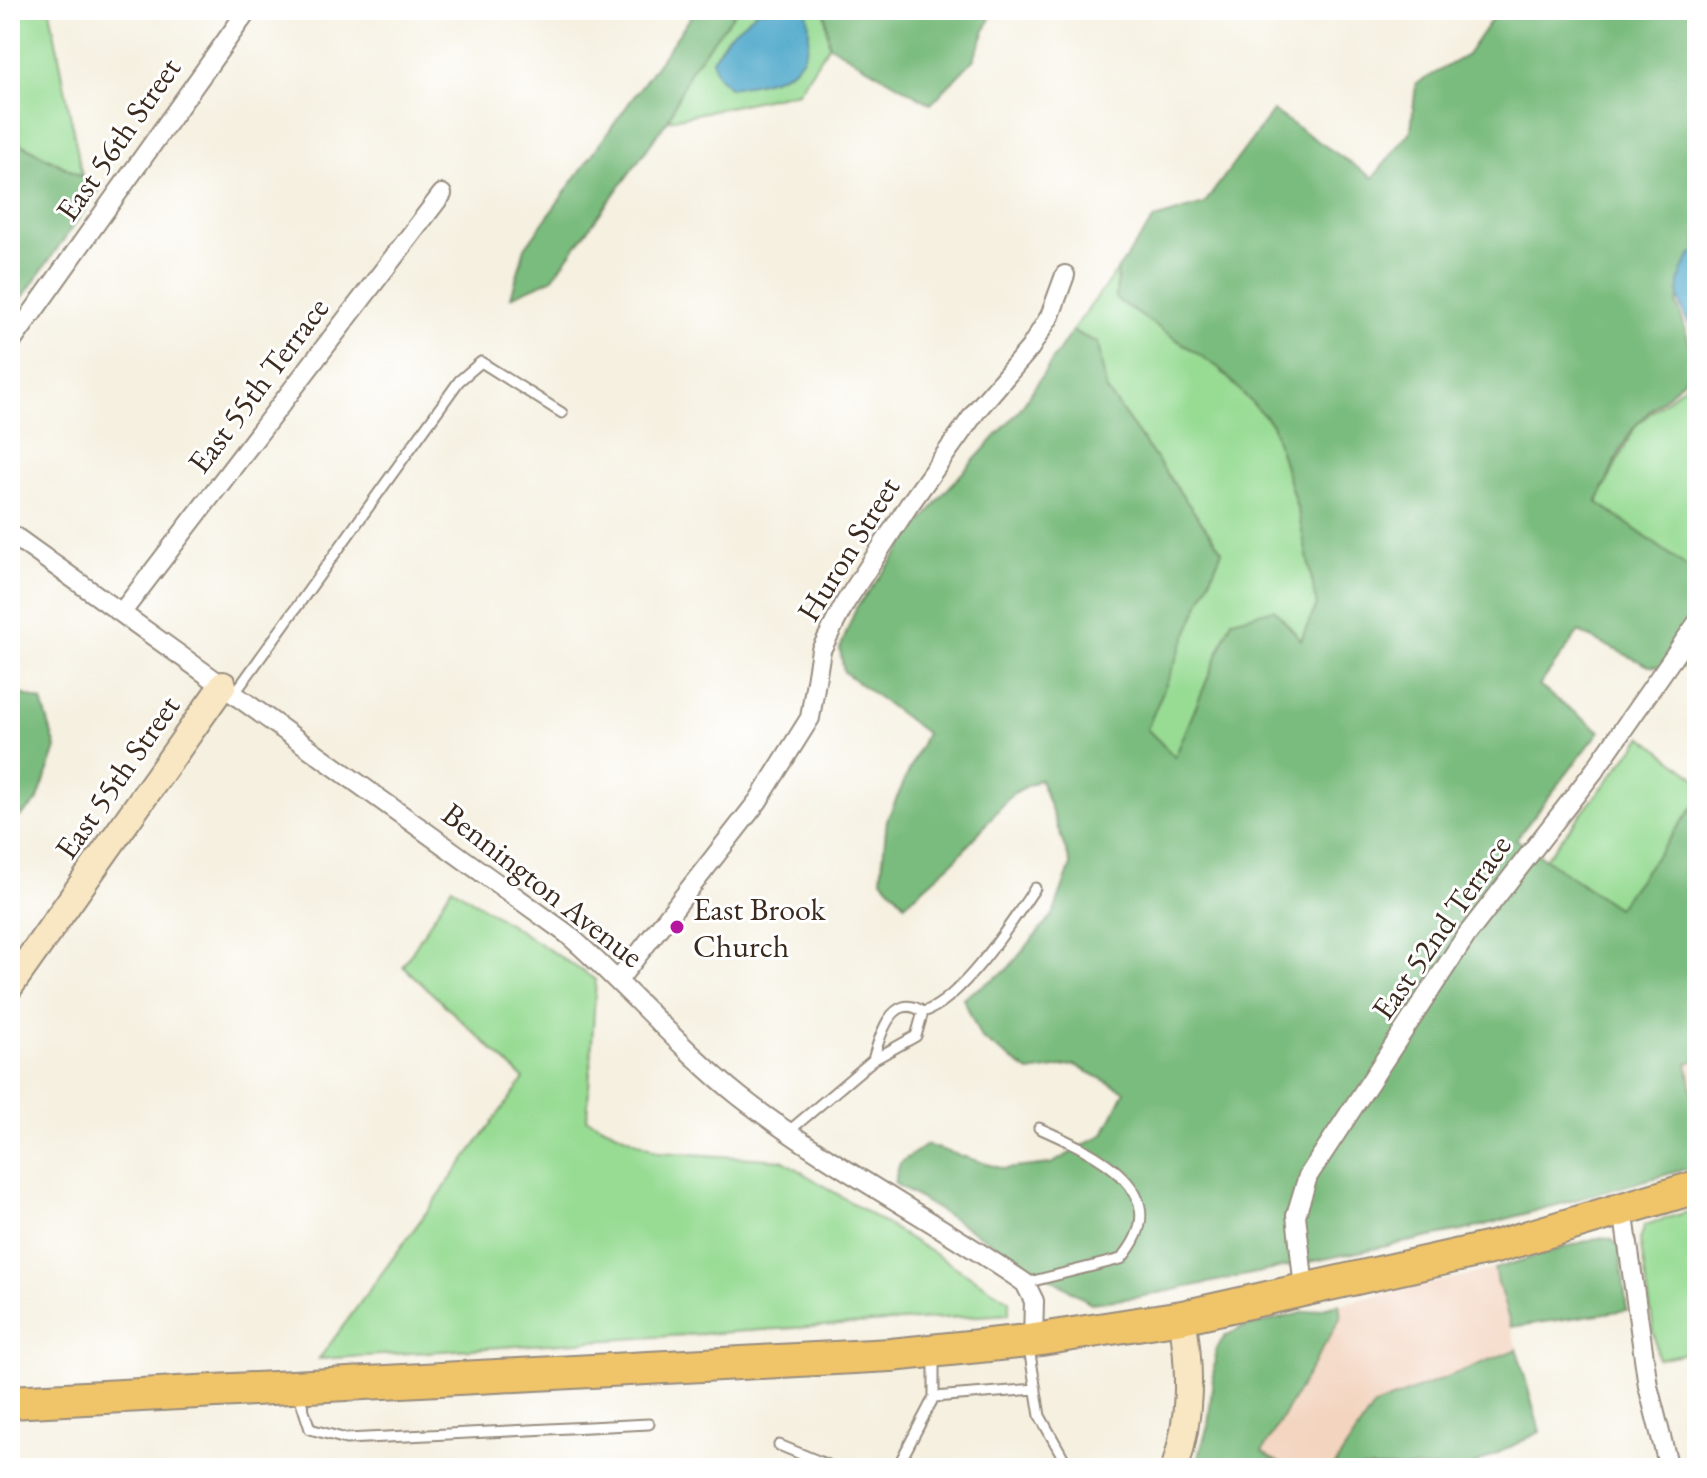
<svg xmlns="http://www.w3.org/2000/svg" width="1707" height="1478" viewBox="0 0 1707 1478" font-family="'EB Garamond',serif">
	<rect width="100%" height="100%" fill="#fff"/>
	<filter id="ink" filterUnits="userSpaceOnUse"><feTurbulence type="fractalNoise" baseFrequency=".0125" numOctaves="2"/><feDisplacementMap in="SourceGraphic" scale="16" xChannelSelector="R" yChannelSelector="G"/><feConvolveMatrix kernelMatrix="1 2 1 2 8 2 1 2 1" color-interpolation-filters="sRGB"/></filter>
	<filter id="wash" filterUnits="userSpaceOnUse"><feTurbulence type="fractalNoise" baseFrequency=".006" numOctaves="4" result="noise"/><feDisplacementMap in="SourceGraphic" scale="32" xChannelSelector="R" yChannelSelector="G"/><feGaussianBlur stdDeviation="1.8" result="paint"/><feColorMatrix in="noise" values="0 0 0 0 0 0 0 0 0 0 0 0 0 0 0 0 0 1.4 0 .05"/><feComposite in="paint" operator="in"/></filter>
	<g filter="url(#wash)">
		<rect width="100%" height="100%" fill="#f5f0e0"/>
		<path fill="#f3d4bf" d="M1697 1060V1117L1687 1063Z
			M1494 1269 1517 1349 1374 1406 1333 1468H1288L1262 1452 1341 1317 1339 1304Z"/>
		<path fill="#98dc94" stroke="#6a8359" stroke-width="2" d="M22 10H50L82 176 10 138V35Z
			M737 10H825L829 45 798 92 668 120 690 70Z
			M1118 269 1116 299 1219 368 1272 424 1298 511 1317 605 1301 640 1232 620 1175 758 1146 729 1222 551 1106 389 1098 343 1072 331Z
			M1697 366V574L1597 502 1636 425 1691 380Z
			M1643 737 1697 779V802L1617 908 1545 859Z
			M452 887 596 980 587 1119 659 1152 782 1160 1009 1300V1314L319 1359 524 1079 403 966Z
			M1697 1209V1351L1658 1359 1640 1240 1645 1225Z"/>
		<path fill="#7abc7e" stroke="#5a734e" stroke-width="2" d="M696 10H737L690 70 668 120 552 279 511 297 525 248Z
			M825 10H993L974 59 931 104 829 45Z
			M1498 10H1697V253H1693L1677 304C1707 385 1684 373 1637 424 1622 441 1608 480 1597 502L1697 574V668L1649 666 1579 632 1539 686 1600 731 1516 839 1617 908 1697 802V1060L1687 1063 1697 1117V1166L1470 1229 1139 1297 1091 1303 894 1183 900 1163 926 1145 1004 1169 1051 1164 1104 1134 1125 1091 1075 1065 1029 1072 981 1038 963 998 1006 971 1053 915 1071 865 1040 779 1012 794 956 859 905 904 881 878 887 820 926 733 844 672 840 649 856 608 945 492 1018 412 1072 331 1098 343 1106 389 1222 551 1147 729 1175 757 1232 620 1274 609 1301 640 1317 605 1298 511 1272 424 1219 368 1116 299 1118 269 1154 219 1204 204 1273 111 1373 178 1411 130 1416 84 1467 55Z
			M10 138 101 187 10 315Z
			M10 690 42 701 56 748 37 802 10 825Z
			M1596 1238 1611 1239 1619 1246 1627 1310 1511 1327 1494 1269Z
			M1339 1304 1341 1317 1262 1452 1288 1468H1195L1208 1426 1216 1349 1225 1336 1241 1328Z
			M1517 1349 1540 1432 1468 1468H1333L1374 1406Z"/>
		<path fill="#4aa6c9" stroke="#426874" stroke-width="2" d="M759 10H807C819 73 781 80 729 88L717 75 712 60 728 36Z
			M1693 253H1697V339C1679 307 1668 286 1693 253Z"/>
	</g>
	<g filter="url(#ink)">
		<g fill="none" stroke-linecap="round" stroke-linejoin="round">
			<g stroke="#988d7f" stroke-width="13">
				<path id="lane" d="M235 693 459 381 481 362 562 413
					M923 1012C960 1002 1013 921 1035 888
					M789 1131 873 1060 916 1036 923 1012C892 990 879 1038 873 1060
					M1025 1283 1121 1259C1180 1191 1093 1152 1039 1128
					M1029 1348 1040 1416 1069 1468
					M298 1392 310 1429 346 1439 649 1424
					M934 1397 1036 1389
					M779 1445 835 1468
					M890 1468 899 1464 934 1397V1358"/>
			</g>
			<g stroke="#988d7f" stroke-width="22">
				<path id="street" d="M10 344 248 10
					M10 533 566 933C626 985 677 1046 739 1096 828 1166 932 1218 1025 1283L1034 1301 1033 1340
					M122 612 442 194
					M619 979 758 801 810 718 821 650 845 603 909 505 977 410 1030 348 1050 316 1065 275
					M1623 1209 1648 1386 1669 1468
					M1304 1289 1296 1215 1308 1176 1466 936 1594 771 1697 623"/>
			</g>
			<g stroke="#988d7f" stroke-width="30">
				<path id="secondary" d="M10 986 223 685
					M1175 1468C1191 1417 1191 1370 1182 1317"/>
			</g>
			<g stroke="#988d7f" stroke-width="36">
				<path id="highway" d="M10 1402 891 1355 1028 1341 1182 1317 1495 1247 1697 1187"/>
			</g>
			<use href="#lane" stroke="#fff" stroke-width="9"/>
			<use href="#street" stroke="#fff" stroke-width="18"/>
			<use href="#secondary" stroke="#f9e7c3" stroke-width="26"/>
			<use href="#highway" stroke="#f0c469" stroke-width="32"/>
		</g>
	</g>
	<circle fill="#b5179e" stroke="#fff" stroke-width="3" cx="677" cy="927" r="8"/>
	<g text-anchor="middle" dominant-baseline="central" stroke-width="6" stroke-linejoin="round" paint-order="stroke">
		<g font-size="32" fill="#3b2a1e" stroke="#fff">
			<text transform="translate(118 139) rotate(-55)">East 56th Street</text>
			<text transform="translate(258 385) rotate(-53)">East 55th Terrace</text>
			<text transform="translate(848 549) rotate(-58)">Huron Street</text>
			<text transform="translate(117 777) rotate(-55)">East 55th Street</text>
			<text transform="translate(543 885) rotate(38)">Bennington Avenue</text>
			<text transform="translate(1441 927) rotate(-55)">East 52nd Terrace</text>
		</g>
		<g font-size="32" fill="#3b2a1e" stroke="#fff" text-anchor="start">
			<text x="693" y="909">East Brook<tspan x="693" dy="37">Church</tspan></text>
		</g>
	</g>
	<rect width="1707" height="1478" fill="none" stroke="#fff" stroke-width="40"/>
</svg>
